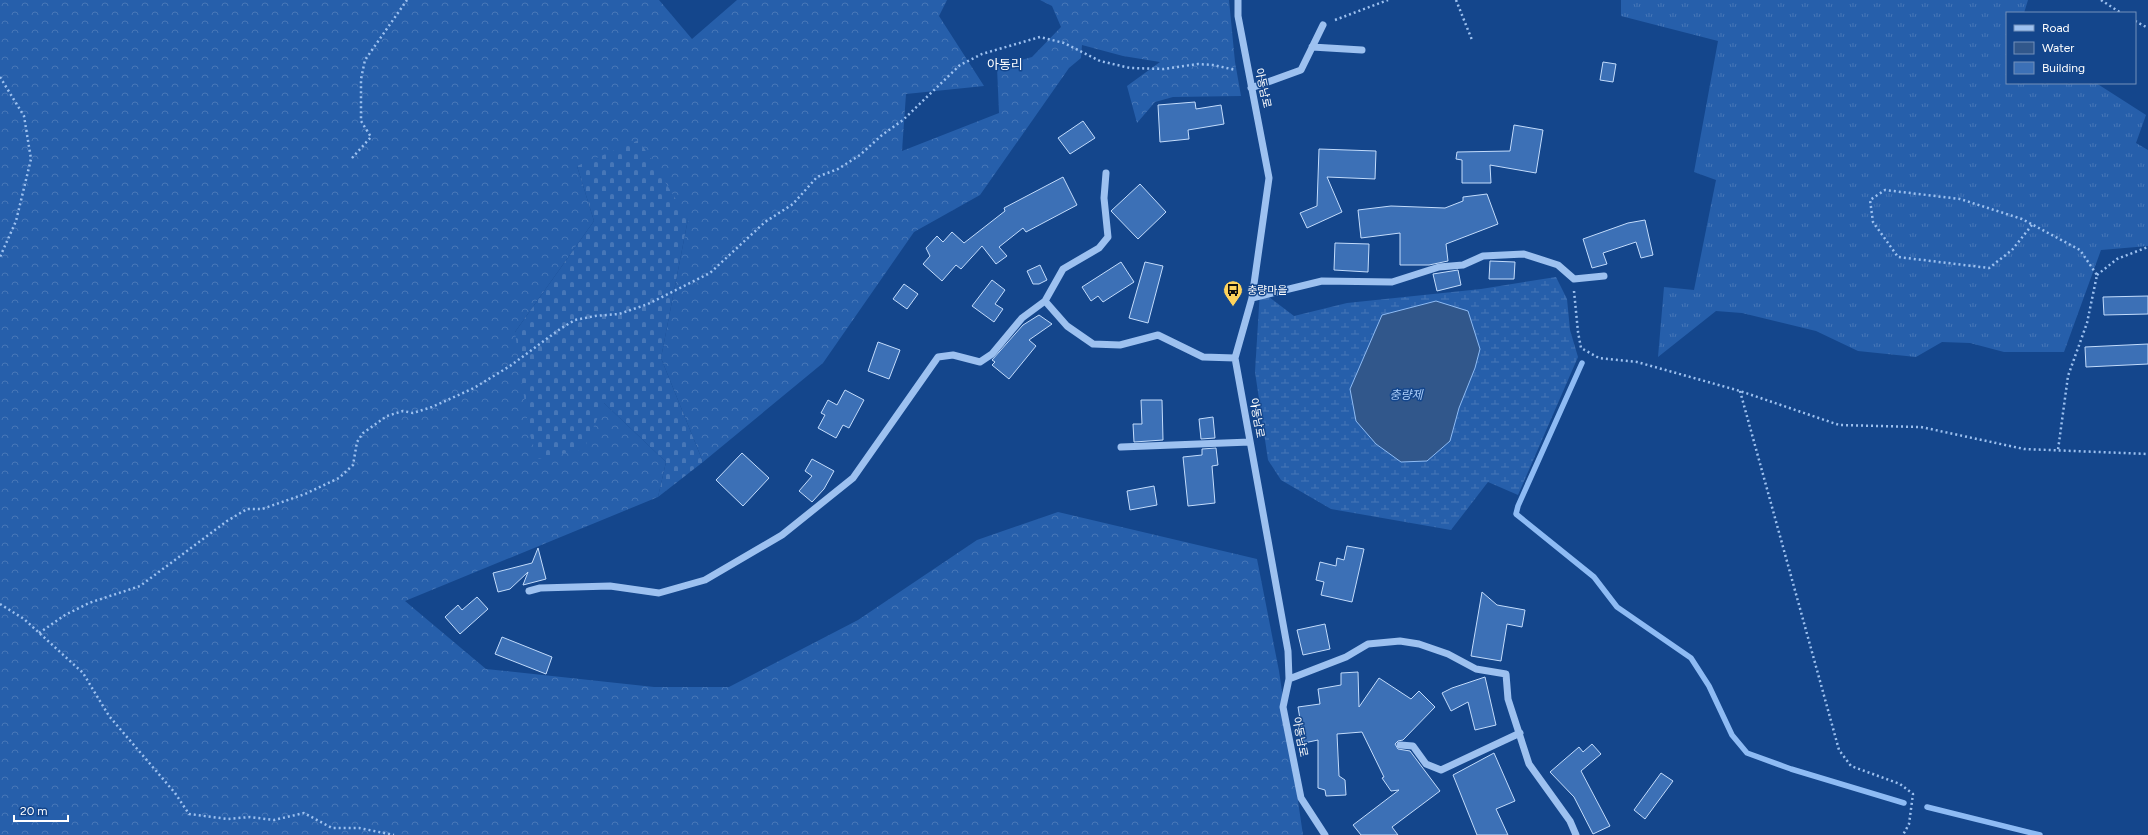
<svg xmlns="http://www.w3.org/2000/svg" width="2148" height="835" viewBox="0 0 2148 835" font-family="Figtree,'Noto Sans KR',sans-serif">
	<defs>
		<pattern id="grass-tufts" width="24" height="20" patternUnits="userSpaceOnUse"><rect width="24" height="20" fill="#265fab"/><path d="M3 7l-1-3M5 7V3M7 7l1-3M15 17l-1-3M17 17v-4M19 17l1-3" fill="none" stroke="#4777b8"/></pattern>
		<pattern id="forest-crowns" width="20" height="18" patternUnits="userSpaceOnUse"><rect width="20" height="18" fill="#265fab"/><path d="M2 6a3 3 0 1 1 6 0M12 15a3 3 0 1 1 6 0" fill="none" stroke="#4777b8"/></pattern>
		<pattern id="wetland-marsh" width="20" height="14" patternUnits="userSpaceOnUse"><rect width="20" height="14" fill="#265fab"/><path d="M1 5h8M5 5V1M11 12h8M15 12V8" fill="none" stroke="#4777b8"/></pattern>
		<pattern id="cemetery-stones" width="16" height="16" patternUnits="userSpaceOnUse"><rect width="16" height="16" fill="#265fab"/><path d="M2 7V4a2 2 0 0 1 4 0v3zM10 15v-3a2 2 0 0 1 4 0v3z" fill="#4777b8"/></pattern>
	</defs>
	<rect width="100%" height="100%" fill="#14468c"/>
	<path fill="url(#grass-tufts)" d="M1621 0H2028L2024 13H2007V83H2096L2146 115 2136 143 2148 150V246L2101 250 2064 352H2004L1970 343 1942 342 1916 357 1858 351 1816 331 1742 313 1716 311 1658 357 1664 287 1694 290 1716 180 1694 172 1718 41 1621 16Z"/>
	<path fill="url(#forest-crowns)" d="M0 0H659L692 39 737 0H947L939 16 984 86 906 94 902 151 999 113 997 67 1032 57 1061 27 1052 6 1040 0H1229L1235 62 1241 96 1173 97 1155 102 1137 123 1127 86 1160 62 1123 56 1082 45 1081 58 1069 68 980 195 914 232 823 363 703 462 661 358 688 219 577 166 594 221 515 332 604 403 666 462 658 497 405 601 486 669 654 687H729L858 620 977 540 1058 512 1257 559 1279 671 1303 835H0Z"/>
	<path fill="url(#wetland-marsh)" d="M1556 277 1567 299 1570 330 1578 357 1518 495 1488 482 1451 530 1331 509 1281 480 1268 460 1255 372 1260 290 1294 316 1347 303 1481 289Z"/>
	<path fill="url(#cemetery-stones)" d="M639 140 688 219 661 358 703 462 658 497 666 462 604 403 584 449 538 459 529 432 515 332 594 221 577 166Z"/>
	<path fill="#31578b" stroke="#8ebbf4" d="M1436 301 1468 311 1480 349 1475 368 1459 408 1450 441 1427 461 1401 462 1376 444 1356 421 1350 389 1382 315Z"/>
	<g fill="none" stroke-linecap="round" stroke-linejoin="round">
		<path stroke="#8ebbf4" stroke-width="5.5" d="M1582 363 1518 506 1516 514 1594 577 1617 607 1691 658 1709 686 1732 735 1747 753 1791 769 1904 803
			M1927 807 2040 835"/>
	</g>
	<path fill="#3c70b6" stroke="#c3dcfc" d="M1603 62 1616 64 1613 82 1600 80Z
		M1195 102 1196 109 1221 105 1224 124 1188 130 1189 139 1160 142 1158 105Z
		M1083 121 1095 138 1070 154 1058 138Z
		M1514 125 1543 130 1536 173 1490 165 1491 183H1462V160L1456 159 1457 152 1510 151Z
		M1319 149 1376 151 1375 179 1327 177 1342 212 1307 228 1300 213 1317 206Z
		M1063 177 1077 205 1026 232 1023 228 999 247 1007 256 996 264 982 246 961 269 956 265 942 281 923 264 930 256 926 248 937 236 943 242 952 232 964 243 1005 211 1004 208Z
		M1140 184 1166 212 1138 239 1111 211Z
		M1487 194 1498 224 1446 244 1448 261 1429 265H1400V233L1361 238 1358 210 1391 206 1445 208 1463 201V197Z
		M1645 220 1653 255 1641 258 1636 242 1603 253 1607 264 1592 268 1583 239 1628 223Z
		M1335 243 1369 244 1368 272 1334 270Z
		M1490 261 1515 262 1514 279H1489Z
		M1121 262 1134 282 1103 302 1098 296 1091 301 1082 287Z
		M1145 262 1163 266 1148 323 1129 318Z
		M1040 265 1047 280 1039 284H1033L1027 271Z
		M1458 270 1461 285 1437 291 1433 274Z
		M992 280 1005 290 995 304 1003 309 994 322 972 306Z
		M904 284 918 294 907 309 893 299Z
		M2148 296V314L2104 315 2103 297Z
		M1039 315 1052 324 1029 340 1036 346 1009 379 992 365 995 362 992 360 1023 325Z
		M878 342 900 350 889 379 868 371Z
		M2148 344V364L2086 367 2085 347Z
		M845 390 864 400 849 428 843 425 836 438 818 428 825 415 821 413 828 400 837 405Z
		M1141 400H1162L1163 440 1134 442 1133 424H1142Z
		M1213 417 1215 438 1201 439 1199 419Z
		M1216 448 1218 465 1212 466 1215 503 1188 506 1183 457 1202 455V449Z
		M742 453 769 478 743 506 716 480Z
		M812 459 834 471 824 489 812 502 799 491 812 476 805 471Z
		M1154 486 1157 505 1130 510 1127 491Z
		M1347 546 1364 549 1352 602 1321 595 1324 582 1316 580 1320 562 1336 566 1337 558 1344 560Z
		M538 548 546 579 523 585 528 572 510 589 498 592 493 573 532 563Z
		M1482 592 1497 605 1525 610 1522 627 1507 624 1501 661 1471 656Z
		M477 597 488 609 460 634 445 617 458 605 462 610Z
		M1325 624 1330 649 1303 655 1297 630Z
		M502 637 552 657 546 674 495 654Z
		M1358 672 1359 707 1379 678 1411 699 1419 691 1435 707 1403 740 1398 741 1395 744 1398 749 1410 751 1440 791 1392 827 1398 835H1361L1353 825 1399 790 1391 791 1382 778 1384 777 1362 732 1337 734 1339 776 1345 780 1346 795 1326 796 1325 790 1318 788V740L1304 743 1298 707 1320 704 1318 689 1341 685V673Z
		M1485 677 1496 725 1475 730 1468 702 1451 711 1442 693 1452 688Z
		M1592 744 1601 754 1581 771 1610 826 1593 834 1574 797 1550 772 1579 747 1583 752Z
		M1494 753 1515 801 1496 809 1508 835H1477L1453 775Z
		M1661 773 1673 781 1645 819 1634 810Z"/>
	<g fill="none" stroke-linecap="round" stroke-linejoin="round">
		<path stroke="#9dc1f0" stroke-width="2.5" stroke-dasharray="2 3" stroke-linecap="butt" d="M1456 0 1472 40
			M2101 0 2121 13
			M1335 20 1388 0
			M2135 21 2148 28
			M0 77 24 116 31 159 16 221 0 257
			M352 158 371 137 361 121V79L365 60 407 0
			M2032 225 2012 250 1989 268 1898 257 1873 222 1870 200 1885 190 1960 199 2022 219 2080 250 2097 275 2087 323 2068 376 2058 450
			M2097 275 2117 259 2148 247
			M1574 291 1578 332 1581 348 1599 358 1637 362 1740 391 1839 425 1921 427 2024 449 2148 454
			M1740 391 1839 750 1851 766 1900 784 1913 794 1909 824 1903 835
			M0 604 24 619 83 673 109 716 175 793 189 814 228 819 250 817 274 820 304 813 332 828H359L394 835
			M39 633 65 615 89 603 140 586 227 521 247 509H262L305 494 339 478 353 465 357 442 363 433 387 416 403 411 413 413 432 407 474 388 510 366 560 329 575 320 595 316 619 314 648 304 710 273 765 222 793 204 817 177 838 169 860 155 882 135 903 120 960 65 982 54 1040 37 1064 43 1100 61 1130 68 1164 69 1198 64 1213 65 1236 70"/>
		<path stroke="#9dc1f0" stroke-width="7" d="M1238 0V16L1269 178 1252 298 1235 358 1288 651 1289 679 1283 707 1301 798 1325 835
			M1312 47 1362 50
			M1251 88 1301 70 1323 25
			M1106 173 1104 198 1108 237 1099 248 1063 269 1045 301 1067 326 1093 344 1120 345 1158 335 1203 357 1235 358
			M1252 298 1322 281 1392 282 1439 267 1463 265 1483 256 1524 254 1558 265 1574 279 1604 276
			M1121 447 1250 442
			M529 591 540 588 610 586 659 593 705 580 782 535 853 478 938 357 953 355 980 362 992 354 1022 318 1045 301
			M1289 679 1346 657 1368 644 1400 641 1419 644 1448 654 1476 669 1506 674 1508 699 1529 764 1570 821 1576 835
			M1400 745 1413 746 1426 764 1441 770 1520 733"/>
	</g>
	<defs>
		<g id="bus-pin" transform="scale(1)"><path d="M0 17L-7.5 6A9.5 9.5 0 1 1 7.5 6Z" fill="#ffd35c" stroke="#14468c"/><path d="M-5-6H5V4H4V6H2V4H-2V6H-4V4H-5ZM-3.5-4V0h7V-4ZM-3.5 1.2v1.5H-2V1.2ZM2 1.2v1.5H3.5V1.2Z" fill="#111"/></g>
	</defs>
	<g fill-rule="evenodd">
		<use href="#bus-pin" x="1233" y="290"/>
	</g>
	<g text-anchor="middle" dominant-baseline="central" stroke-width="3" stroke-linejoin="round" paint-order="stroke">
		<g font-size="11" fill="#fff" stroke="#14468c">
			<text transform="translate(1263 88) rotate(78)">아동남로</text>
			<text transform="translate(1257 418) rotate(80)">아동남로</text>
			<text transform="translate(1300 737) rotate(79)">아동남로</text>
		</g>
		<g font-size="11" fill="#fff" stroke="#14468c" text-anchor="start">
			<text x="1247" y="290">충량마을</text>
		</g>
		<g font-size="12" font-style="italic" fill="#a8cbf8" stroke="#14468c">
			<text x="1406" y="395">충량제</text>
		</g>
		<g font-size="13" fill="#fff" stroke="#14468c">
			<text x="1005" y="64">아동리</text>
		</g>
	</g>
	<rect x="2006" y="12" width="130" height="72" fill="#14468c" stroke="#7290ba"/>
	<rect x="2014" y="25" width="20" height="6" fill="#9dc1f0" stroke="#7290ba"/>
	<text x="2042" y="32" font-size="12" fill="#ffffff">Road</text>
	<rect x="2014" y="42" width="20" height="12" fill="#31578b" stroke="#7290ba"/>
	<text x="2042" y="52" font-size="12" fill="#ffffff">Water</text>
	<rect x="2014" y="62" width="20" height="12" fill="#3c70b6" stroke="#7290ba"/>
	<text x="2042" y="72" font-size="12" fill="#ffffff">Building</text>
	<path d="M14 815v6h54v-6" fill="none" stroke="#ffffff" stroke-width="2"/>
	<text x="20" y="815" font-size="12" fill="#ffffff" stroke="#14468c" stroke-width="3" paint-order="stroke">20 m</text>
</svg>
